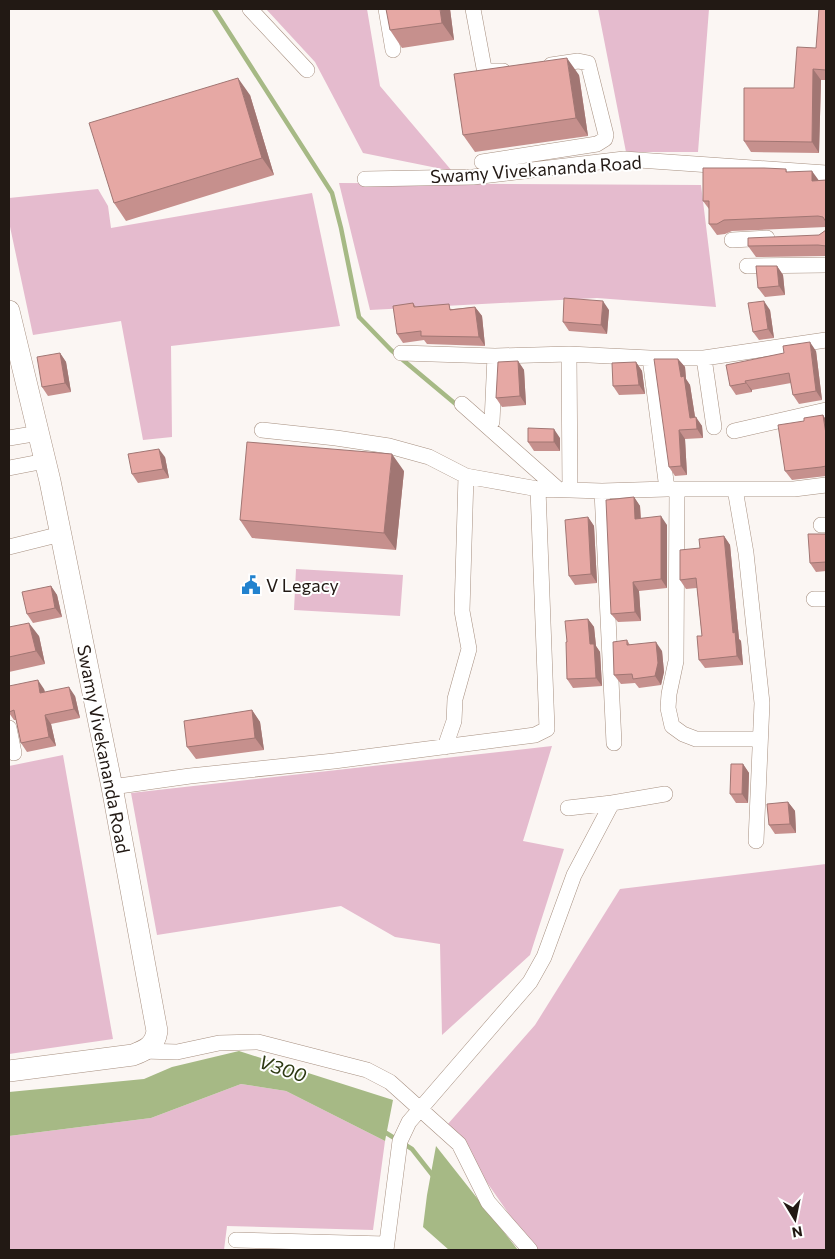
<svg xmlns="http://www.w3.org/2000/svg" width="835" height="1259" viewBox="0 0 835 1259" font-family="Commissioner,sans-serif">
	<rect width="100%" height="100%" fill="#fbf6f3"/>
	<path fill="#e5bbce" d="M266 9H367L380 86 452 171 363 153 315 62Z
		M598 9H709L698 152H626Z
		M339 183 701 185 716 307 597 298 370 310Z
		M98 189 108 206 111 228 312 193 340 326 171 346 172 437 143 440 121 321 33 335 9 222V198Z
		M296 569 403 575 400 616 294 610Z
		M552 746 523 841 564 849 530 955 442 1035 440 944 395 937 341 906 157 935 131 793Z
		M63 755 113 1039 9 1054V766Z
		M826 864V1250H534L447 1125 535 1025 620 889Z
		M241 1084 286 1091 385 1141 373 1230 227 1226 224 1250H9V1136L151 1118Z"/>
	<path fill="#a6b985" d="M239 1051 393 1100 385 1141 286 1091 241 1084 151 1118 9 1136V1092L144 1079 172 1067Z
		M436 1146 518 1250H449L423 1227 427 1195Z"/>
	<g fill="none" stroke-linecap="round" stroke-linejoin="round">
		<path stroke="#a6b985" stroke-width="4.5" d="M214 9 332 193 341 228 359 317 391 350 458 406
			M383 1131 412 1149 434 1177"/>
		<g stroke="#a79081" stroke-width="16">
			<path id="street" d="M250 9 307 70
				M386 9 393 50
				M473 9 484 68 487 71H503
				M482 162 597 144 605 139 606 135 588 63 578 61 551 65
				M365 179 473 177 624 159 826 173
				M732 240 767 238
				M747 266 826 265
				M401 353 495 356 569 354 650 358H704L826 340
				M569 354 570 490
				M650 358 667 489
				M704 358 714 427
				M462 404 558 489
				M492 422 495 356
				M262 430 336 438 389 446 429 457 466 476 538 489 602 491 667 489H794L826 485
				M734 431 826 410
				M9 438 39 433
				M9 468 45 461
				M677 489 676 661 669 694 668 708 672 726 683 734 696 739H760
				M735 489 746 553 762 703 756 841
				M602 491 614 743
				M821 525H826
				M9 547 61 534
				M814 599H826
				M9 728 14 753
				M445 747 454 721 455 699 469 649 462 611 466 476
				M112 787 190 776 334 761 535 735 547 729 538 489
				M568 808 612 803
				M143 1051 177 1052 219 1043 258 1042 367 1070 390 1082 459 1144 488 1202 530 1250
				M236 1240 386 1244
				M386 1250 400 1141 409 1122 530 982 544 957 574 875 612 803 665 794"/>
		</g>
		<g stroke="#a79081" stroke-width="22">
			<path id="secondary" d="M9 311 50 481 112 787 157 1031C155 1046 146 1050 133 1055L9 1071"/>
		</g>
		<use href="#street" stroke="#fff" stroke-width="15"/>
		<use href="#secondary" stroke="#fff" stroke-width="21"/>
	</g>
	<path fill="#c6908d" d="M450 9 454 40 402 48 390 30Z
		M826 9V80H821L819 153 751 152 744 141 794 88 816 48Z
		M579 75 588 136 475 152 463 135Z
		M250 95 274 175 126 221 114 203Z
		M786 169 787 172 818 180H826V227L732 231 725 234 717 235 709 224V209L703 201Z
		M826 230V256L756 257 748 246 819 235Z
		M777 266 783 275 785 295 765 297 758 288Z
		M413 303 416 307 453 309 475 307 482 316 485 346 427 344 424 340 403 343 397 334Z
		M609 310 607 334 569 331 563 322Z
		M770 310 774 338 759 340 753 332Z
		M816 351 822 400 799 404 793 395 791 383 752 390V392L736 395 730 386Z
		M60 353 66 362 71 392 48 396 42 387Z
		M678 359 685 367 686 379 690 385 695 417 702 426 703 438 685 439 687 475 675 476 669 467Z
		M518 361 524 370 526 405 502 407 496 398Z
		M636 362 642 371 645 394 619 395 613 386Z
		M823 415 826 420V476L792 480 785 471 804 421Z
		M560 438V451H534L528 442Z
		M165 457 169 478 138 483 132 474Z
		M404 471 396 550 252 538 240 520Z
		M634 497 640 506 641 518 667 525V588L639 591 641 621 618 622 611 614Z
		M588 517 594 526 597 583 575 585 569 576Z
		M826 534V571L816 572 810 563Z
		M724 536 730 545 739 639 741 641 743 665 705 668 699 660 702 636 697 588 686 589 680 580 700 548Z
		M51 586 57 595 62 617 33 623 27 614Z
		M588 619 594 627 596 646 600 652 602 686 573 688 567 679V642Z
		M9 627 39 636 45 664 9 672Z
		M627 640 630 645 662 651 664 672 661 685 639 688 635 683 621 684 614 675Z
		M9 686 44 689 45 692 75 696 80 718 51 724 56 746 27 752 21 743 16 720H14L9 713Z
		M252 710 260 722 264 750 196 759 187 747Z
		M743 764 749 773 748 803H736L730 794Z
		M788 802 795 811 796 833 775 834 769 825Z"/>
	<path fill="#a17673" d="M440 9H450L454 40 442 23Z
		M567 58 579 75 588 136 576 118Z
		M813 69 821 80 819 153 812 142Z
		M238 78 250 95 274 175 262 158Z
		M812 171 820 182 812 181Z
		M777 266 783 275 785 295 779 286Z
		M603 301 609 310 607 334 601 325Z
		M764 301 770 310 774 338 768 329Z
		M475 307 482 316 485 346 479 337Z
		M810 342 816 351 822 400 816 391Z
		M60 353 66 362 71 392 65 383Z
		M678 359 685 367 686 379 690 385 696 423V417L702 426 703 438 697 429 690 418 681 377Z
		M518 361 524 370 526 405 520 396Z
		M636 362 642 371 645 394 639 385Z
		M745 381 752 390V392L746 383Z
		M823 415 826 420V434Z
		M554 429 560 438V451L554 442Z
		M679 430 685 439 687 475 681 466Z
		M159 449 165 457 169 478 163 469Z
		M392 454 404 471 396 550 384 533Z
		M634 497 640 506 641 528 635 519Z
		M661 516 667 525V588L661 579Z
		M588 517 594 526 597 583 591 574Z
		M724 536 730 545 739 639 741 641 743 665 737 656 733 633Z
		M633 582 639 591 641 621 635 612Z
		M51 586 57 595 62 617 55 608Z
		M588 619 594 627 596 646 600 652 602 686 596 678 590 644Z
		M29 623 39 636 45 664 36 651Z
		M656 642 662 651 664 672 661 685 655 676Z
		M38 680 44 689 47 702 40 693Z
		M69 687 75 696 80 718 74 709Z
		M252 710 260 722 264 750 255 738Z
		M45 715 51 724 56 746 49 737Z
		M743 764 749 773 748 803 742 794Z
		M788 802 795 811 796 833 790 824Z"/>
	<path fill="#e6a8a4" stroke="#a17673" d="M386 9H440L442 23 390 30Z
		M819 9H826V70L813 69 812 142 744 141V88H794L797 47 816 48Z
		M567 58 576 118 463 135 454 74Z
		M238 78 262 158 114 203 89 123Z
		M703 168H764L786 169V172L812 171V181L826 180V222L823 217 818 216 724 220 717 224H709V201H703Z
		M826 230V246L818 245 748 246V238L819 235Z
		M756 266H777L779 286 758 288Z
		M564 298 603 301 601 325 563 322Z
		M764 301 768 329 753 332 748 303Z
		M413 303 414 307 449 304 450 310 475 307 479 337 421 336V331L397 334 393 306Z
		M810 342 816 391 793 395 789 373 745 381 746 383 730 386 726 365 784 353 783 346Z
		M60 353 65 383 42 387 37 357Z
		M654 359H678L681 377 684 376 690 418 696 417 697 429 679 430 681 466 669 467Z
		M518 361 520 396 496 398 498 362Z
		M636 362 639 385 613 386 612 363Z
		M823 415 826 434V466L821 467 785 471 778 425 804 421V418Z
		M528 428 554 429V442H528Z
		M247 442 392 454 384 533 240 520Z
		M159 449 163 469 132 474 128 454Z
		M634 497 635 519 661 516V579L633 582 635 612 611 614 606 500Z
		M588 517 591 574 569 576 565 520Z
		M808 534H826V562L810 563Z
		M724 536 733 633 735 632 737 656 699 660 697 636H702L696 578 680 580V550L700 548 699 539Z
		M51 586 55 608 27 614 22 592Z
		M588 619 590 644H594L596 678 567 679 566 642H567L565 621Z
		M29 623 36 651 9 657V627Z
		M627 640V645L656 642 658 663 655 676 633 679 632 674 614 675 613 642Z
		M38 680 40 693 69 687 74 709 45 715 49 737 21 743 14 710 9 712V686Z
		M252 710 255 738 187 747 184 721Z
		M731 764H743L742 794H730Z
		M788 802 790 824 769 825 767 804Z"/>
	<defs>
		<g id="civic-bare" transform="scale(1.5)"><path d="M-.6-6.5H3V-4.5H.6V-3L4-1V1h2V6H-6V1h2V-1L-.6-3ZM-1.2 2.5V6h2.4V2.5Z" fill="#2282ce" stroke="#fff" stroke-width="2.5" paint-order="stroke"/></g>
	</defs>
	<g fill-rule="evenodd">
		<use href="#civic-bare" x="251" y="585"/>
	</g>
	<g text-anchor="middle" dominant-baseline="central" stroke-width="4" stroke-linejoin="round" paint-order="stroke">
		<g font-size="18" fill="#221914" stroke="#fff">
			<text transform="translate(536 169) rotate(-4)">Swamy Vivekananda Road</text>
			<text transform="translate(104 749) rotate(79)">Swamy Vivekananda Road</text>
		</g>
		<g font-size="18" fill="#221914" stroke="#fff" text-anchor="start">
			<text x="266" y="585">V Legacy</text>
		</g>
		<g font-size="19" font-style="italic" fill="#2c3811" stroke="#fff">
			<text transform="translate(283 1068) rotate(18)">V300</text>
		</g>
	</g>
	<rect width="835" height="1259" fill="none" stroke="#221914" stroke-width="20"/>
	<g transform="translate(795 1219) rotate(170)" stroke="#ffffff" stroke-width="4" paint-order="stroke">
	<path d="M0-4L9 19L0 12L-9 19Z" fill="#221914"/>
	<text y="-8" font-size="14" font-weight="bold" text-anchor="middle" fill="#221914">N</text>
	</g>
</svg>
